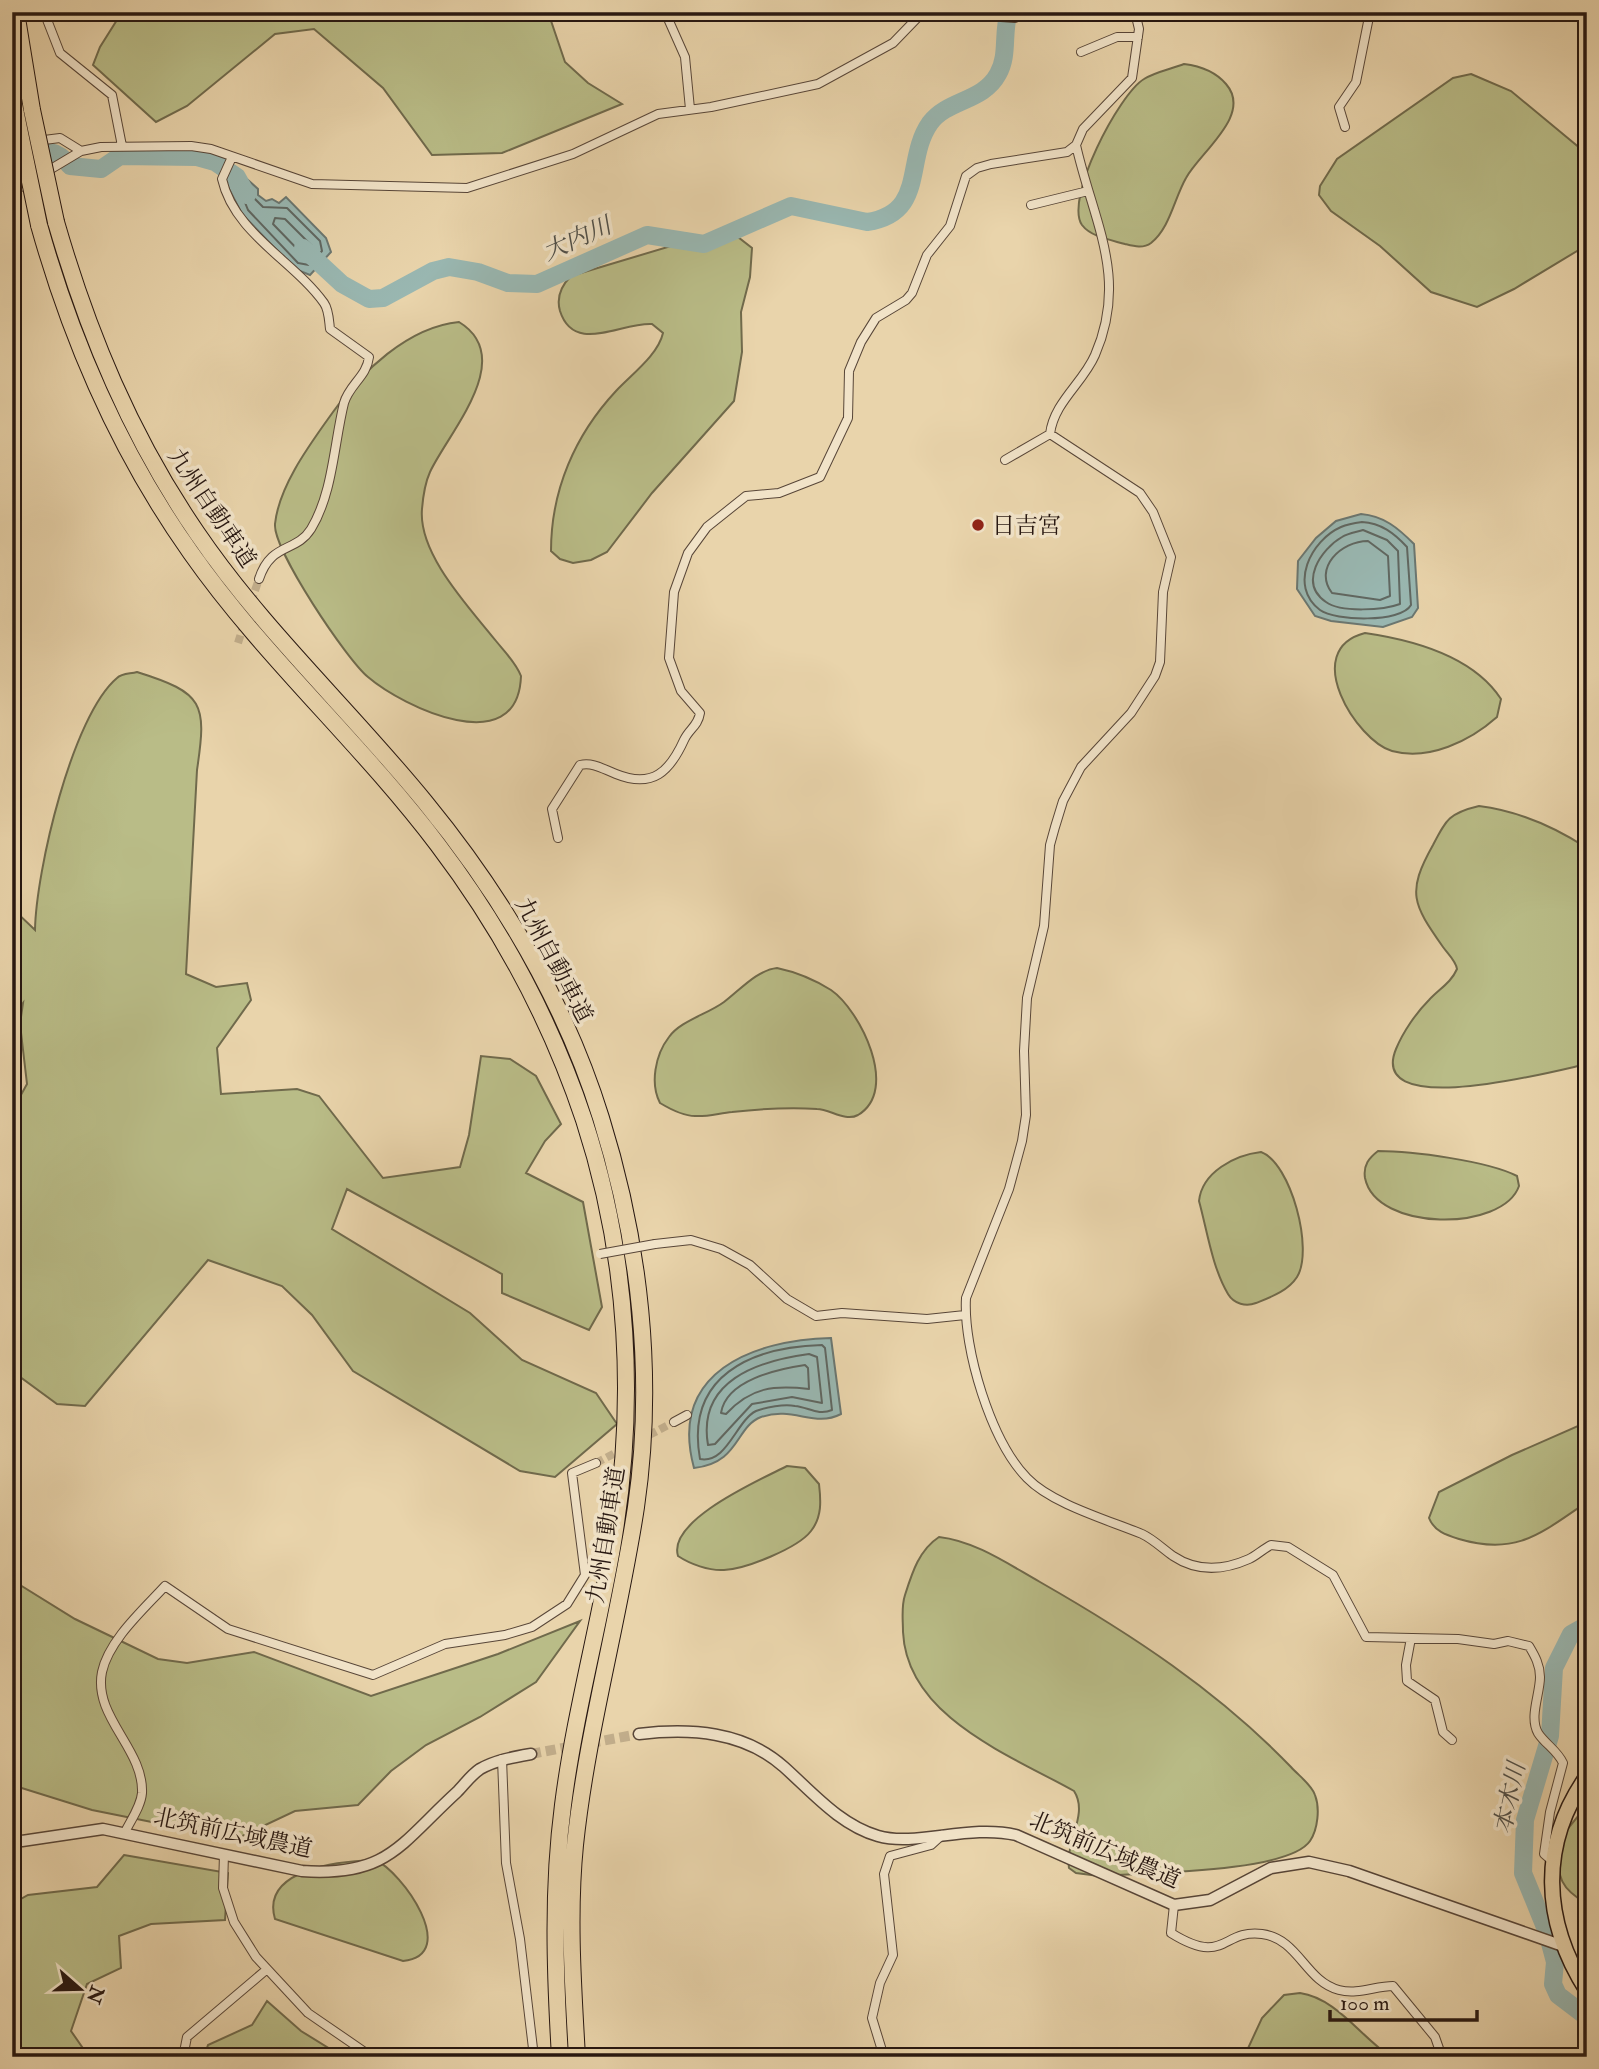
<svg xmlns="http://www.w3.org/2000/svg" width="1599" height="2069" viewBox="0 0 1599 2069" font-family="'IM FELL Double Pica','Noto Serif JP',serif">
	<rect width="100%" height="100%" fill="#e9d4ab"/>
	<filter id="stains"><feTurbulence type="fractalNoise" baseFrequency=".00286" numOctaves="4"/><feColorMatrix values="0 0 0 0 .2 0 0 0 0 .09 0 0 0 0 .02 0 0 0 .5 -.17"/></filter>
	<radialGradient id="worn" r=".72"><stop offset=".6" stop-color="#630" stop-opacity="0"/><stop offset="1" stop-color="#630" stop-opacity=".3"/></radialGradient>
	<path fill="#b9bc87" stroke="#706a4c" stroke-width="2" d="M122 12H548L565 62 588 83 622 104 502 153 432 155 383 88 314 29 275 34 187 106 156 122 93 65 100 47Z
		M1184 64C1200 66 1215 71 1226 84 1253 115 1200 152 1186 178 1174 199 1170 228 1151 243 1143 249 1133 246 1125 244 1111 240 1091 237 1082 225 1064 199 1119 94 1144 79 1155 72 1171 69 1184 64Z
		M1471 74 1511 91 1587 154V245L1514 289 1477 307 1431 292 1380 246 1331 211 1319 195 1320 186 1337 159 1453 78Z
		M721 231 734 234 752 248 750 277 741 312 742 352 734 401 652 493 607 552 591 560 573 563 560 559 551 551C551 490 575 435 616 391 632 374 658 355 663 333L652 324C621 322 574 355 560 311 556 297 561 286 571 276Z
		M459 322C518 358 448 433 430 472 425 483 423 497 422 509 418 554 469 607 496 641 505 652 516 663 521 676 518 762 403 707 368 677 347 660 273 550 275 524 279 485 311 443 333 412 361 372 408 327 459 322Z
		M1365 633C1413 640 1473 656 1501 699L1497 717C1470 741 1429 761 1392 751 1357 741 1299 650 1365 633Z
		M137 672C204 693 207 703 197 770L186 974 216 987 247 983 251 1000 217 1048 221 1094 297 1089 319 1096 383 1178 460 1167 469 1135 481 1056 510 1059 536 1076 561 1124 545 1141 526 1173 583 1202 602 1307 589 1330 502 1293V1274L347 1189 332 1229 470 1313 522 1360 596 1393 617 1424 555 1477 520 1471 353 1371 312 1315 282 1286 208 1260 85 1406 57 1404 16 1374 12 1376V1111L27 1084 20 1024 23 1003 12 1017V908L35 930C36 871 72 716 117 678 122 673 130 674 137 672Z
		M1479 806C1519 811 1553 826 1587 848V1064C1558 1070 1366 1122 1396 1049 1403 1032 1416 1013 1429 1000 1439 989 1451 983 1457 969 1456 961 1448 954 1443 947 1413 904 1406 893 1433 845 1446 820 1449 813 1479 806Z
		M777 968C796 972 815 980 831 990 860 1010 900 1090 858 1115 845 1122 830 1109 817 1109 790 1107 759 1109 732 1112 720 1113 707 1117 695 1116 683 1116 670 1109 660 1103 650 1084 655 1055 669 1037 680 1021 708 1014 724 1002 740 990 757 970 777 968Z
		M1378 1151C1412 1151 1488 1161 1517 1176L1519 1186C1503 1232 1376 1232 1365 1178 1363 1165 1369 1158 1378 1151Z
		M1261 1152C1291 1163 1314 1250 1297 1277 1288 1291 1271 1297 1256 1303 1246 1307 1234 1304 1228 1294 1212 1267 1207 1230 1199 1201 1202 1172 1235 1155 1261 1152Z
		M1587 1422V1502C1540 1534 1516 1556 1459 1539 1446 1535 1434 1531 1429 1518L1439 1492 1512 1455Z
		M787 1466 805 1468 819 1484C821 1501 822 1517 811 1531 798 1548 746 1569 724 1570 709 1571 690 1564 678 1556 667 1520 762 1479 787 1466Z
		M939 1537C975 1541 1008 1564 1040 1582 1131 1634 1218 1691 1291 1767 1298 1775 1312 1785 1315 1795 1320 1808 1318 1829 1310 1841 1288 1873 1140 1873 1099 1876L1076 1873 1069 1868C1065 1842 1089 1814 1074 1791 1010 1755 907 1717 903 1632 903 1619 901 1607 905 1595 912 1573 919 1550 939 1537Z
		M12 1580 75 1619 158 1659 187 1663 254 1652 371 1696 498 1654 580 1621 536 1682 480 1717 426 1745 391 1771 358 1805 295 1811 236 1839 92 1810 12 1785Z
		M1587 1805V1904C1556 1886 1559 1875 1557 1842Z
		M124 1855 228 1873 225 1920 151 1924 119 1936 121 1968 87 1984 71 2031 89 2057H12V1904L28 1895 97 1887Z
		M375 1860C402 1871 461 1955 403 1961L275 1919C260 1868 343 1861 375 1860Z
		M1300 1993C1336 1998 1361 2037 1391 2057H1244L1262 2018 1284 1995Z
		M267 2001 301 2031 343 2057H204L208 2045 252 2025Z"/>
	<path fill="#99b7b1" stroke="#6b7771" stroke-width="2" d="M239 172 258 189V195L266 201 272 199 279 203 286 197 326 238 331 252 310 275 295 269 242 214 226 183Z
		M1361 514C1384 516 1398 528 1414 544L1418 608 1412 617 1383 627 1331 621 1315 616 1297 589 1298 561 1316 538 1336 521Z
		M831 1338 841 1414C814 1428 794 1406 761 1417 735 1427 740 1463 694 1468 668 1372 753 1340 831 1338Z"/>
	<g fill="none" stroke-linecap="round" stroke-linejoin="round">
		<path stroke="#606761" stroke-width="2" d="M242 186 263 207 287 208 320 241 322 251 309 265 298 263 248 210 240 190Z
			M275 218 285 219 312 246 307 255H303L273 224Z
			M1362 522C1381 523 1394 533 1407 547L1411 605C1401 623 1335 621 1320 610 1288 586 1311 540 1341 527 1348 524 1355 523 1362 522Z
			M1363 530 1387 540 1398 551 1400 604C1384 610 1341 613 1326 602 1298 583 1321 549 1342 537 1348 533 1357 532 1363 530Z
			M1368 541 1388 556 1390 596 1380 600 1332 593C1313 568 1341 541 1368 541Z
			M822 1345 825 1348 832 1410C818 1416 808 1407 795 1406 784 1404 766 1407 756 1411 736 1421 727 1464 700 1459 685 1376 751 1347 822 1345Z
			M809 1354 817 1357 822 1403 792 1397 752 1404 715 1444 708 1445C697 1381 757 1361 809 1354Z
			M805 1365 808 1368 809 1389C774 1385 751 1387 726 1414L721 1413C726 1380 778 1369 805 1365Z"/>
		<path stroke="#99b7b1" stroke-width="18" d="M12 155C36 152 54 144 70 166L101 169 120 156 197 157 215 162 237 177 247 195
			M303 248 342 284 369 299 383 298 433 271 449 267 478 272 508 283 537 284 647 235 704 244 791 206 867 222C927 213 904 160 930 123 948 99 983 102 998 74 1009 55 1002 33 1009 12
			M1587 1625 1571 1634 1554 1668 1550 1736 1525 1820 1523 1873 1547 1932 1555 1962 1553 1984 1558 1995 1587 2017
			M1583 2057 1587 2052"/>
		<path stroke="#c2ae8c" stroke-width="8" stroke-dasharray="8 4" stroke-linecap="butt" d="M251 602 259 579
			M238 643 245 621
			M596 1463 674 1422"/>
		<path stroke="#c2ae8c" stroke-width="10" stroke-dasharray="10 5" stroke-linecap="butt" d="M531 1754 639 1734"/>
		<g stroke="#584638" stroke-width="10">
			<path id="minor" d="M44 12 60 53 112 95 122 146
				M665 12 685 57 690 109
				M1001 17 1015 18 1021 12
				M1081 52 1117 37H1138
				M1345 127 1339 107 1356 82 1370 12
				M36 141 60 138 81 151
				M232 157 222 179C234 233 294 261 324 303 329 310 329 321 330 329L369 357C367 376 349 385 344 403 334 443 333 493 311 529 296 553 271 542 259 579
				M46 172 81 151 101 147 191 146 211 149 312 184 467 188 573 154 658 114 711 107 818 84 893 43 923 12
				M12 192 31 181
				M1031 205 1088 191
				M1050 434 1140 493 1153 512 1171 557 1163 592 1160 662 1155 676 1131 713 1081 767 1063 801 1055 827 1050 845 1044 926 1027 998 1024 1051 1026 1115 1022 1141 1009 1189 966 1298C963 1349 991 1441 1027 1478 1052 1504 1108 1520 1142 1534 1153 1539 1163 1549 1173 1556 1197 1572 1222 1571 1249 1559 1256 1556 1263 1549 1271 1545L1288 1547 1333 1575 1366 1637 1458 1639 1494 1644 1508 1641 1529 1646C1535 1656 1540 1665 1540 1677 1540 1694 1529 1717 1538 1733 1545 1744 1557 1750 1563 1763L1550 1812 1544 1854 1551 1860
				M1050 434C1054 402 1083 383 1095 355 1129 277 1093 221 1076 145
				M1005 460 1050 434
				M558 838 552 809 580 765C593 762 603 769 616 774 653 789 670 771 684 740 689 729 698 726 700 713L681 691 669 658 674 592 688 553 707 527 746 496 779 493 820 477 848 418 849 371 861 342 876 318 906 300 912 293 927 255 950 226 966 176 977 168 991 164 1067 152 1076 145 1083 129 1132 78 1139 29 1135 12
				M655 1244 691 1240 721 1249 750 1265 787 1299 816 1316 842 1313 927 1319 965 1315
				M674 1422 687 1415
				M1411 1638 1406 1665 1407 1681 1435 1700 1443 1732 1452 1740
				M502 1759 506 1863 520 1939 534 2057
				M125 1832C131 1820 141 1806 142 1793 144 1749 93 1717 102 1672 109 1640 143 1610 165 1586L228 1629 373 1675 445 1644 505 1635 532 1627 567 1604 585 1575 572 1473 596 1463
				M224 1854 223 1888 234 1922 256 1957 308 2013 372 2057
				M1174 1905 1171 1933C1226 1967 1221 1929 1262 1934 1299 1939 1305 1981 1339 1990 1358 1995 1375 1986 1393 1986L1435 2037 1442 2057
				M183 2057 187 2037 266 1970
				M884 2057 872 2018 880 1983 893 1955 884 1874 890 1856 931 1845 942 1835"/>
		</g>
		<g stroke="#584638" stroke-width="13">
			<path id="tertiary" d="M639 1734C690 1728 744 1731 784 1767 813 1793 840 1825 878 1836 916 1847 969 1824 1016 1835L1174 1905 1210 1900 1271 1868 1309 1862 1349 1871 1566 1947
				M12 1839 22 1841 103 1829 302 1871C388 1877 400 1844 457 1792 464 1785 471 1775 480 1769 496 1760 514 1757 531 1754"/>
		</g>
		<g stroke="#271711" stroke-width="17">
			<path id="primary" d="M1587 1776C1539 1844 1542 1921 1587 1991"/>
		</g>
		<g stroke="#271711" stroke-width="18">
			<path id="motorway" d="M16 12 32 110
				M12 95 16 114
				M56 222C88 333 131 437 197 533 263 630 351 711 425 802 502 896 565 1002 601 1118 640 1243 655 1377 636 1507 619 1620 587 1731 575 1845 568 1915 573 1986 577 2057
				M39 225C72 343 120 453 191 553 264 657 361 743 438 845 501 928 551 1021 584 1120 629 1258 637 1405 612 1548 597 1634 574 1718 563 1805 552 1889 555 1973 560 2057"/>
		</g>
		<use href="#minor" stroke="#f1e3c8" stroke-width="8"/>
		<use href="#tertiary" stroke="#f1e3c8" stroke-width="10"/>
		<use href="#primary" stroke="#e9d4ab" stroke-width="14"/>
		<use href="#motorway" stroke="#e9d4ab" stroke-width="16"/>
		<g stroke="#584638" stroke-width="10" stroke-linecap="butt">
			<path id="minor-bridge" d="M600 1254 655 1244"/>
		</g>
		<g stroke="#271711" stroke-width="18" stroke-linecap="butt">
			<path id="motorway-bridge" d="M32 110 56 222
				M16 114 39 225"/>
		</g>
		<use href="#minor-bridge" stroke="#f1e3c8" stroke-width="8"/>
		<use href="#motorway-bridge" stroke="#e9d4ab" stroke-width="16"/>
	</g>
	<circle fill="#8f2418" stroke="#f1e3c8" stroke-width="2.5" cx="978" cy="525" r="7"/>
	<g text-anchor="middle" dominant-baseline="central" stroke-width="7" stroke-linejoin="round" paint-order="stroke">
		<g font-size="23" fill="#271711" stroke="#f1e3c8">
			<text transform="translate(212 508) rotate(56)">九州自動車道</text>
			<text transform="translate(554 960) rotate(62)">九州自動車道</text>
			<text transform="translate(606 1535) rotate(-81)">九州自動車道</text>
			<text transform="translate(233 1833) rotate(12)">北筑前広域農道</text>
			<text transform="translate(1105 1850) rotate(23)">北筑前広域農道</text>
		</g>
		<g font-size="23" fill="#271711" stroke="#f1e3c8" text-anchor="start">
			<text x="992" y="525">日吉宮</text>
		</g>
		<g font-size="24" font-style="italic" fill="#4f4f49" stroke="#f1e3c8">
			<text transform="translate(577 239) rotate(-24)">大内川</text>
			<text transform="translate(1510 1798) rotate(-78)">本木川</text>
		</g>
	</g>
	<rect width="1599" height="2069" fill="none" stroke="#e9d4ab" stroke-width="42"/>
	<rect x="14" y="14" width="1571" height="2041" fill="none" stroke="#271711" stroke-width="3.5"/>
	<rect x="21" y="21" width="1557" height="2027" fill="none" stroke="#271711" stroke-width="2"/>
	<g transform="translate(80 1989) rotate(110)" stroke="#f1e3c8" stroke-width="5" paint-order="stroke">
	<path d="M0-5L12 26L0 18L-12 26Z" fill="#271711"/>
	<text y="-10" font-size="19" font-weight="bold" text-anchor="middle" fill="#271711">N</text>
	</g>
	<path d="M1330 2010v10h147v-10" fill="none" stroke="#271711" stroke-width="3.5"/>
	<text x="1340" y="2010" font-size="21" fill="#271711" stroke="#f1e3c8" stroke-width="5" paint-order="stroke">100 m</text>
	<rect width="100%" height="100%" filter="url(#stains)"/>
	<rect width="100%" height="100%" fill="url(#worn)"/>
</svg>
